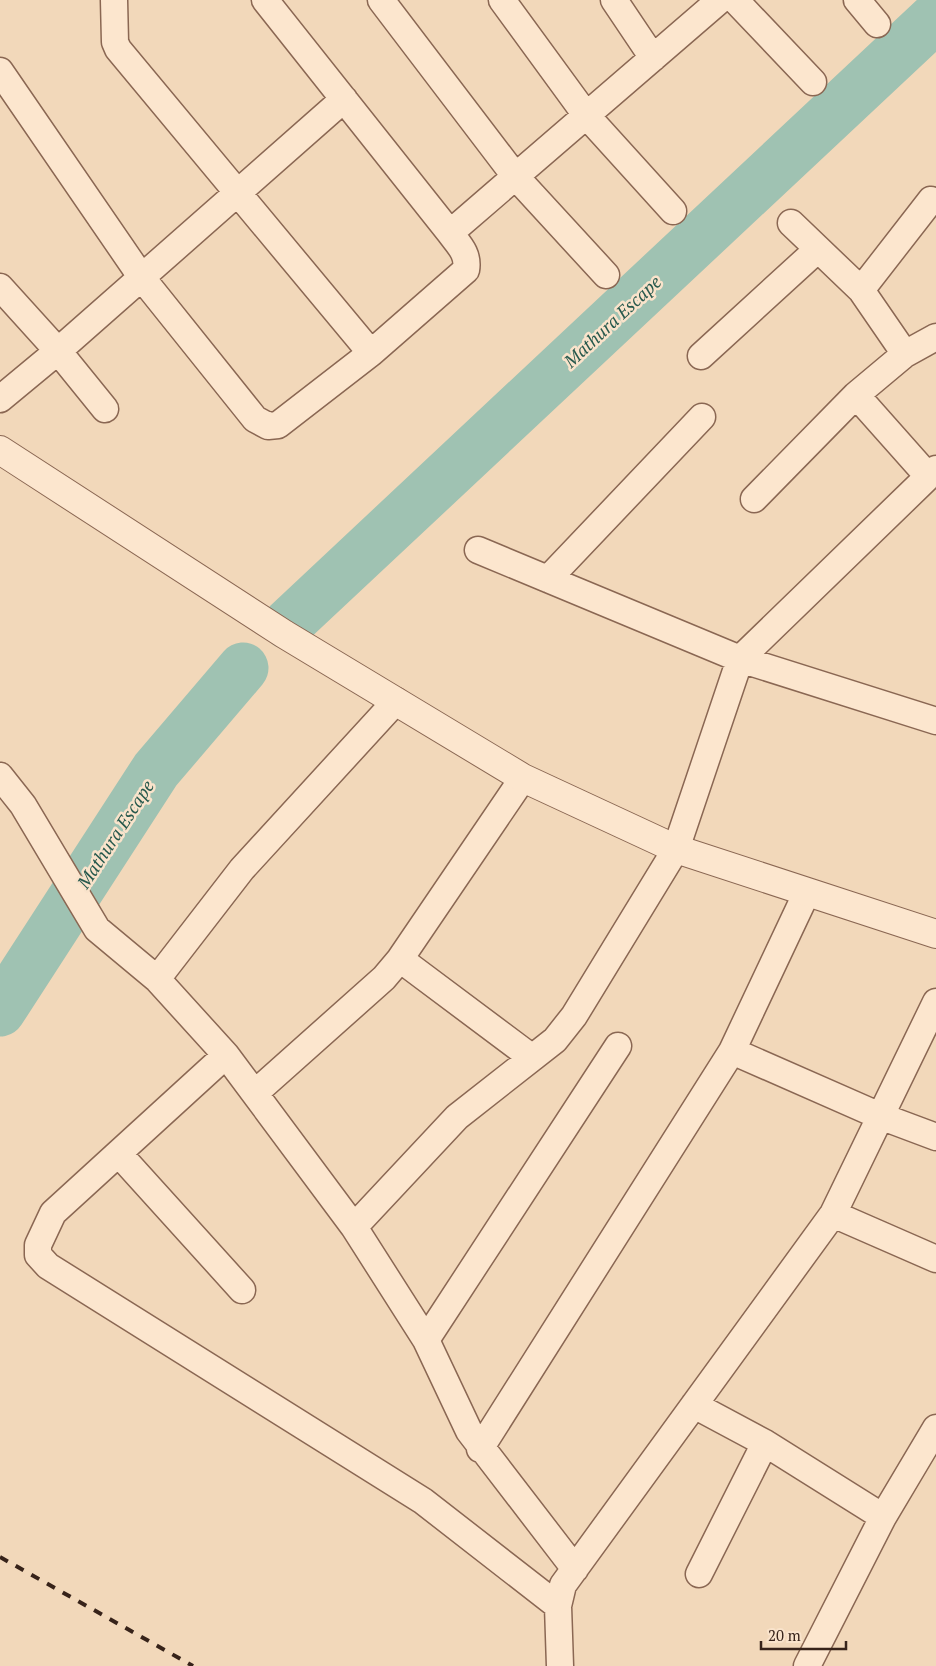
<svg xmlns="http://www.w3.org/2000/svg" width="936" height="1666" viewBox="0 0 936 1666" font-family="'PT Serif',serif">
	<rect width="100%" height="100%" fill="#f2d8ba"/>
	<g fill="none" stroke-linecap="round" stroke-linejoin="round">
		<path stroke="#9fc2b2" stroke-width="51" d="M288 624 936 17
			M0 1011 156 770 243 668"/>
		<g stroke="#8a6753" stroke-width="29">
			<path id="minor" d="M114 0 115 42 118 49 371 353
				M381 0 515 176 606 275
				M502 0 586 115 673 211
				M614 0 653 58
				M735 0 813 82
				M857 0 877 24
				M0 71 142 278 255 419 268 426 278 425 371 353 466 270C469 254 459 245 450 233L265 0
				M791 223 861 290 905 354
				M450 233 720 0
				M0 287 58 351 105 409
				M861 290 931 200
				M701 356 818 249
				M856 395 928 476
				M0 399 58 351 344 99
				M754 499 856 395 905 354 936 337
				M478 550 740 659 936 721
				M548 579 702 417
				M0 776 23 805 97 929 157 979 226 1055 354 1227 426 1340 469 1431 575 1569
				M400 959 531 1057
				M157 979 242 869 396 701
				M732 1051 880 1116 936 1137
				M226 1055 53 1213 38 1245V1255L48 1266 423 1501 558 1606
				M255 1093 384 978 400 959 523 778
				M119 1154 242 1290
				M833 1214 936 1259
				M354 1227 457 1117 555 1040 574 1016 676 849 740 659 936 469
				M426 1340 618 1046
				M694 1405 765 1443 883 1517
				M480 1449 732 1051 807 892
				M699 1574 765 1443
				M560 1666 558 1606 563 1585 833 1214 936 1002
				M807 1666 883 1517 936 1428"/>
		</g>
		<g stroke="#8a6753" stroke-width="30">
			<path id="tertiary" d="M0 450 284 634 523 778 676 849 936 934"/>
		</g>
		<use href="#minor" stroke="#fce6ce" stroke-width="26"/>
		<use href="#tertiary" stroke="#fce6ce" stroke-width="28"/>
		<path stroke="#37231a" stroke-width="4" stroke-dasharray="9 9" stroke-linecap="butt" d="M0 1557 193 1666"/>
	</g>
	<g text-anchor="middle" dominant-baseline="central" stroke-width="5" stroke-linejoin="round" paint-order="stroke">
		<g font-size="18" font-style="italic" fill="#27594d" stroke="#f9e3cb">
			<text transform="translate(612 321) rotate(-43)">Mathura Escape</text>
			<text transform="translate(115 834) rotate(-57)">Mathura Escape</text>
		</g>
	</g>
	<path d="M761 1641v8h85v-8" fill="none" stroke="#37231a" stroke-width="2.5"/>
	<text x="768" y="1641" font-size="15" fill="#37231a" stroke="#f9e3cb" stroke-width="4" paint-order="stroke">20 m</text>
</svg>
